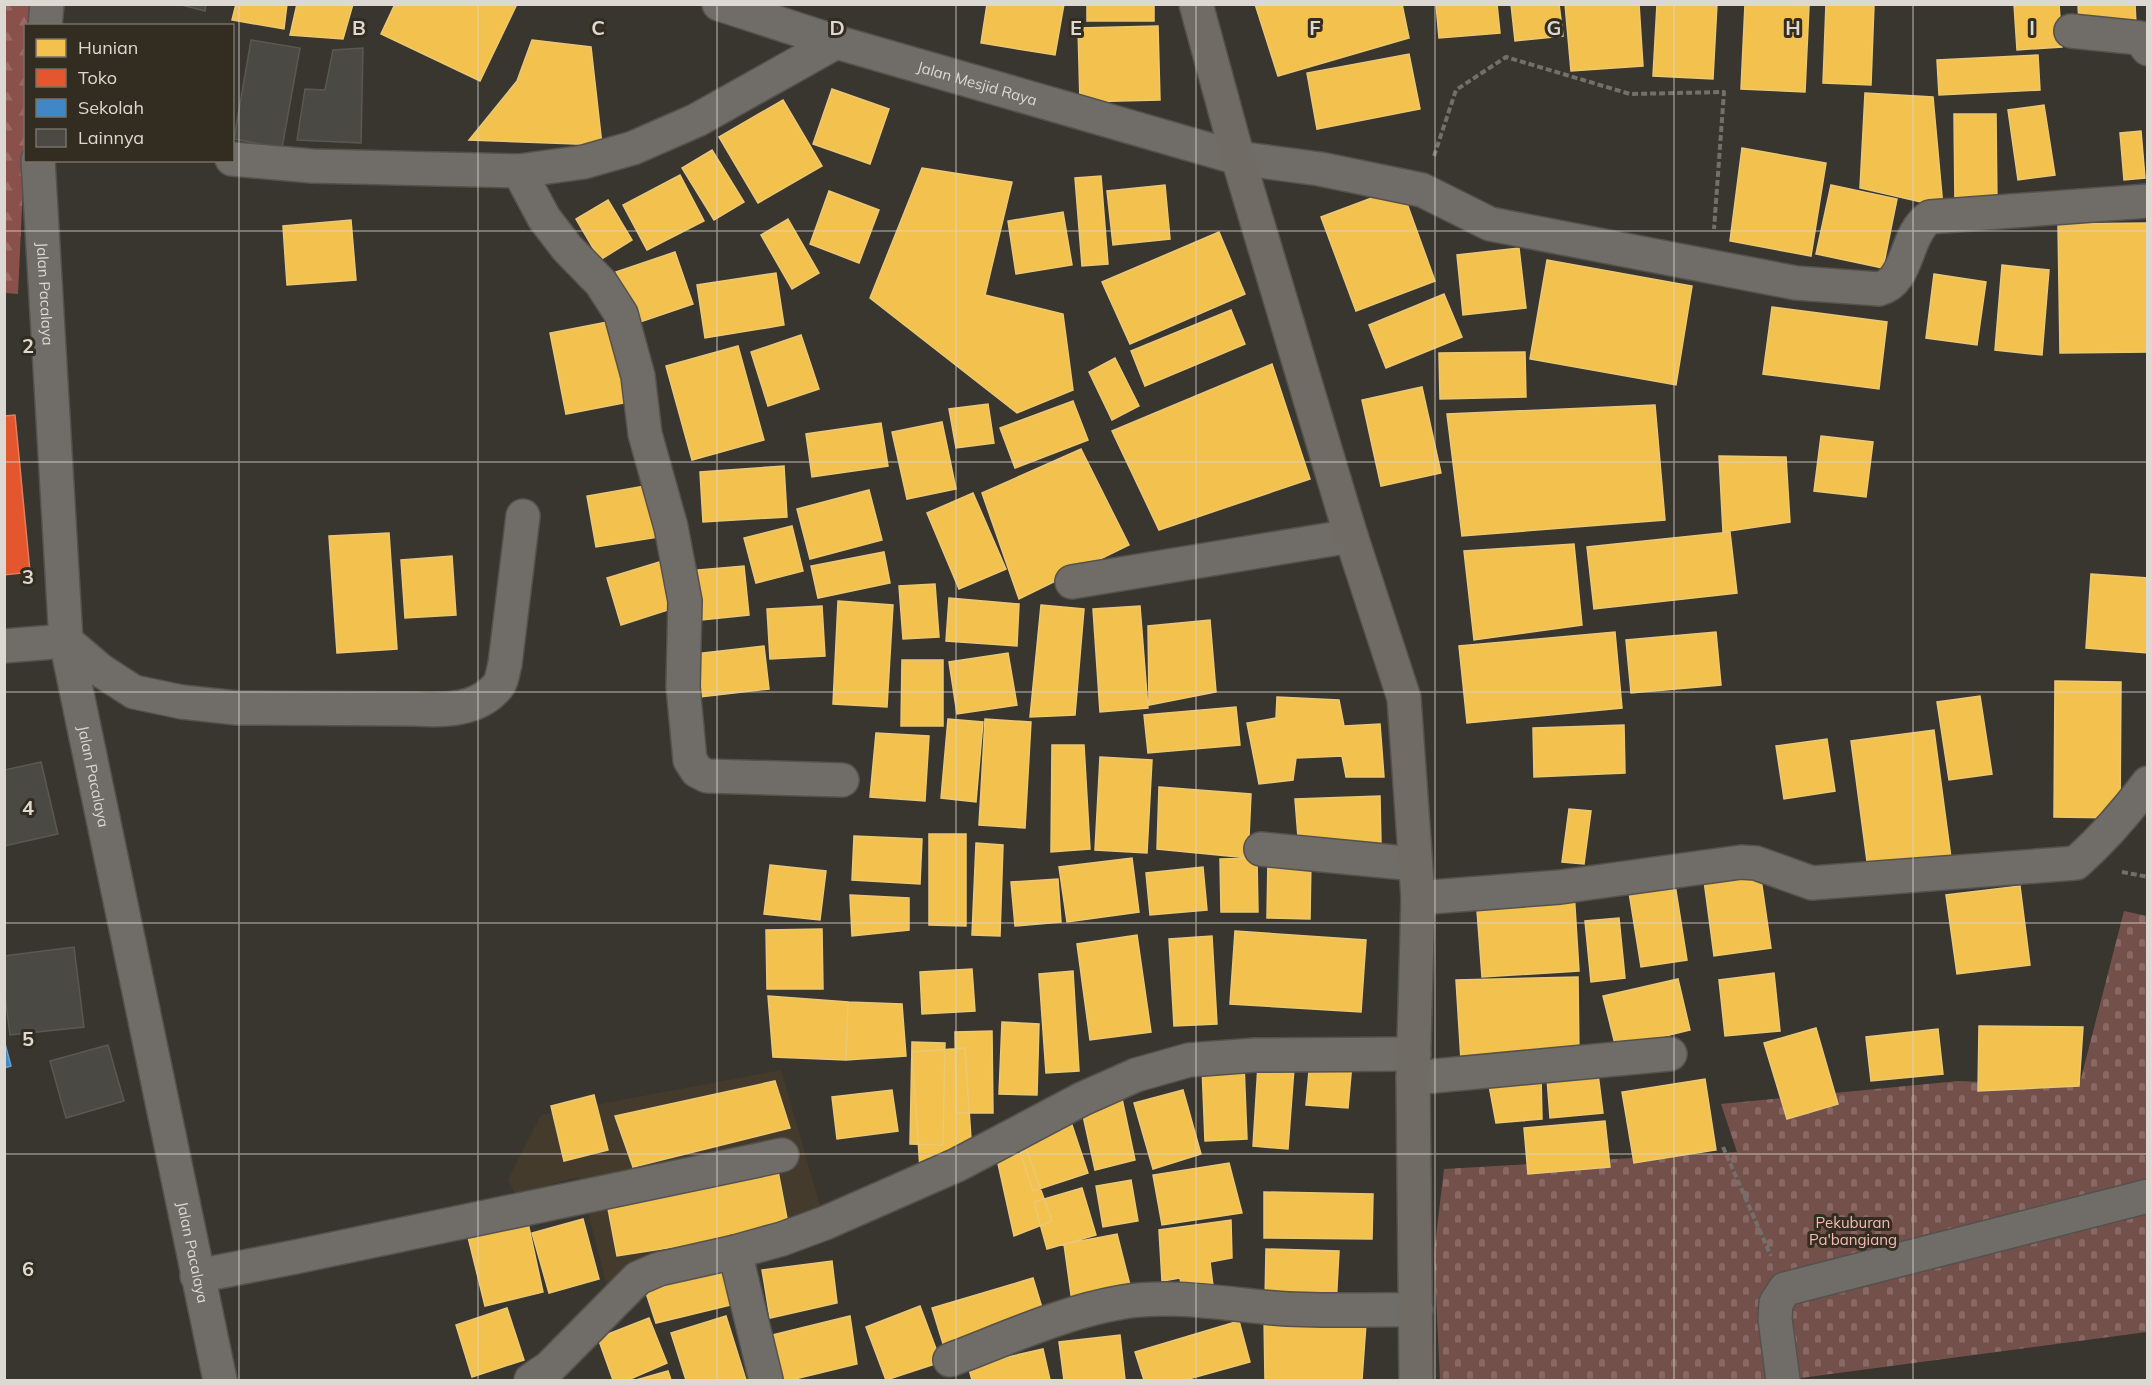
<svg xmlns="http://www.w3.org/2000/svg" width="2152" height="1385" viewBox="0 0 2152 1385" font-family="Mulish,sans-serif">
	<defs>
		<pattern id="forest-firs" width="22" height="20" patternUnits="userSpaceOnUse" patternTransform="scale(1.5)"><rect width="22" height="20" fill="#8a514a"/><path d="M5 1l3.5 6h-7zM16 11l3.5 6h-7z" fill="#9a6963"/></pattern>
		<pattern id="cemetery-stones" width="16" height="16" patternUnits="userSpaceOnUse" patternTransform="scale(1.5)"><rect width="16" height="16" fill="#74504b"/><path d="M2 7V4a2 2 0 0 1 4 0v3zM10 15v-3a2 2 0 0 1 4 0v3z" fill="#876864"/></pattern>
	</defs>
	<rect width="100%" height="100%" fill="#39352f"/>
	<path fill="#453b2c" d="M781 1070 828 1234 607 1286 579 1177 515 1194 508 1179 541 1115Z"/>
	<path fill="url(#forest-firs)" d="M5 5H33L31 25 26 26 25 142 18 294 5 293Z"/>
	<path fill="url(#cemetery-stones)" d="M2124 911 2147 916V1332L1801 1378V1380H1440L1434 1253 1444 1169 1737 1152 1721 1104 1958 1081 2079 1086Z"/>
	<path fill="#f2c14e" stroke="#ecc875" stroke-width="1.5" d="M236 4H287L284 29 232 20Z
		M297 4H353L343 39 290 35Z
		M395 4H517L480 81 381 34Z
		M987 4H1064L1055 55 981 43Z
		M1087 4H1154V21H1087Z
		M1255 4H1402L1409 38 1278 76Z
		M1436 4H1497L1500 33 1439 38Z
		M1511 4H1559L1563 36 1515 41Z
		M1565 4H1639L1643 66 1571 71Z
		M1657 4H1717L1713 79 1653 76Z
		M1745 4 1809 6 1805 92 1741 89Z
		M1826 4 1874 5 1871 85 1823 83Z
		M2014 4H2059L2062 47 2017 50Z
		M2078 4H2135L2136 24 2079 26Z
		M1158 26 1160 100 1080 102 1078 28Z
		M532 40 591 47 602 145 469 140 517 81Z
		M1409 54 1420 109 1317 129 1307 73Z
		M2038 55 2040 90 1939 95 1937 60Z
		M832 89 889 109 870 164 813 144Z
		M1865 93 1933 97 1943 207 1860 188Z
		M783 100 822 166 758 203 719 137Z
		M2044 105 2055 175 2018 180 2008 110Z
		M1954 114H1996L1997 204H1955Z
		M2141 131 2145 178 2124 180 2120 133Z
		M1742 148 1826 163 1811 256 1730 241Z
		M712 150 744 202 714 220 682 168Z
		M922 168 1012 182 985 295 1063 314 1073 390 1017 413 870 298Z
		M680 175 704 221 647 250 623 205Z
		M1101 176 1108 264 1082 266 1075 178Z
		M1165 185 1170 239 1113 245 1107 191Z
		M1831 185 1897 199 1883 268 1816 254Z
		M1401 187 1435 281 1356 311 1321 217Z
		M829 191 879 210 859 263 810 244Z
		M608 200 632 240 600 260 576 219Z
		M1063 212 1072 265 1016 274 1008 221Z
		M788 219 819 273 792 289 761 235Z
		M351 220 356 280 287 285 283 226Z
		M2148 223V352L2060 353 2058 224Z
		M1219 232 1245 294 1130 344 1102 282Z
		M1519 248 1526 308 1463 315 1457 255Z
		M675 252 693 304 634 324 616 272Z
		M1547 260 1692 286 1676 385 1530 359Z
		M2002 265 2049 270 2042 355 1995 350Z
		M776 273 784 325 705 338 697 285Z
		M1934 274 1986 282 1977 345 1926 338Z
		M1444 294 1462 337 1386 368 1369 325Z
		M1772 307 1887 322 1879 389 1763 374Z
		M1231 310 1245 344 1145 386 1131 351Z
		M613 321 629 402 566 414 550 333Z
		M801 335 819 389 768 406 751 352Z
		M738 346 764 440 692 460 666 366Z
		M1525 352 1526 397 1440 399 1439 353Z
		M1115 358 1139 406 1112 420 1089 372Z
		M1272 364 1310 479 1159 530 1112 431Z
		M1422 387 1441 473 1381 486 1362 400Z
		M1073 401 1088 440 1015 468 1000 428Z
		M988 404 994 443 956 448 949 409Z
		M1655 405 1665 520 1462 536 1447 414Z
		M942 422 956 489 907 499 892 432Z
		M881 423 888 466 812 477 806 434Z
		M1821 436 1873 442 1866 497 1814 491Z
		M1081 449 1129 545 1019 599 982 493Z
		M1719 456 1786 457 1790 522 1723 532Z
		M784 466 787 517 703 522 700 472Z
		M650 485 659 537 596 547 587 496Z
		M869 490 882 540 810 559 797 509Z
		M973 493 1006 569 959 589 927 513Z
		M792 526 803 571 756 583 744 538Z
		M1730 532 1737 593 1594 609 1587 547Z
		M389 533 397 649 337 653 329 536Z
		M1574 544 1582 625 1474 640 1464 551Z
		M884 552 890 583 818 598 811 566Z
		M452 556 456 615 405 618 401 560Z
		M666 560 680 606 621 625 607 578Z
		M744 566 749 615 692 621 687 571Z
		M2091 574 2148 578V653L2086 648Z
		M935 584 939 637 903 639 899 586Z
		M949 598 1019 604 1017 646 946 641Z
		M838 601 893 605 887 707 833 704Z
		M1041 605 1084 609 1075 715 1030 717Z
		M822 606 825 656 770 659 767 609Z
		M1140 606 1148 708 1100 712 1093 609Z
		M1210 620 1216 692 1149 705 1148 626Z
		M1615 632 1622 708 1467 723 1459 646Z
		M1716 632 1721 685 1631 693 1626 640Z
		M764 646 769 689 700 697 695 654Z
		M1008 653 1017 705 957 714 949 662Z
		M902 660H943V726H901Z
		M2055 681 2121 682 2120 818 2054 817Z
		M1980 696 1992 774 1949 780 1937 702Z
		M1277 697 1339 700 1344 726 1380 724 1384 777H1346L1342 756 1296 758 1293 780 1259 784 1247 723 1276 718Z
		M1236 707 1240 745 1148 753 1144 715Z
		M948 719 983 722 976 802 941 798Z
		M985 719 1031 722 1025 828 979 825Z
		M1624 725 1625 773 1534 777 1533 728Z
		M1934 730 1951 858 1868 869 1851 741Z
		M876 733 929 736 925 801 870 797Z
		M1827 739 1835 791 1784 799 1776 746Z
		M1052 745H1084L1090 849 1051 852Z
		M1100 757 1152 760 1147 853 1095 850Z
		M1159 787 1251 794 1248 858 1157 849Z
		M1380 796 1381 844 1298 837 1295 799Z
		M1569 809 1591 811 1584 864 1562 862Z
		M929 834H966V926L929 925Z
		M854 836 922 839 920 884 852 880Z
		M976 843 1003 845 1000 936 972 935Z
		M1132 858 1139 912 1067 922 1059 867Z
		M1257 858 1258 912H1221L1220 859Z
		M1268 858 1311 859 1310 919 1267 918Z
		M770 865 826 871 820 920 764 914Z
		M1759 865 1771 948 1714 956 1703 873Z
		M1203 867 1207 910 1150 915 1146 873Z
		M1674 878 1687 960 1641 967 1628 886Z
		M1058 879 1061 922 1015 926 1011 882Z
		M2020 886 2030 965 1957 974 1946 895Z
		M1574 891 1579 971 1482 977 1476 897Z
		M850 895 909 898V930L852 936Z
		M1619 918 1625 978 1591 982 1585 921Z
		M822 929 823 989H767L766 930Z
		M1235 931 1366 940 1361 1012 1230 1004Z
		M1137 935 1151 1032 1090 1040 1077 944Z
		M1212 936 1217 1024 1174 1026 1169 939Z
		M972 969 975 1011 922 1014 920 972Z
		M1073 971 1079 1071 1046 1073 1039 974Z
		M1774 973 1780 1031 1725 1036 1719 980Z
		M1578 977 1579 1056 1461 1060 1456 980Z
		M1678 979 1690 1030 1616 1048 1603 996Z
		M768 996 848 1002 846 1060 773 1057Z
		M848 1002 902 1004 906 1056 846 1060Z
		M1002 1022 1039 1024 1037 1095 999 1094Z
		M1979 1026 2083 1027 2079 1086 1978 1091Z
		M1816 1028 1838 1104 1787 1119 1764 1043Z
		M1938 1029 1943 1074 1871 1081 1866 1037Z
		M992 1031 993 1113H956L955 1032Z
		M912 1042 945 1043 943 1145 910 1144Z
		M965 1048 971 1139 920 1169 912 1052Z
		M1310 1060 1352 1063 1348 1108 1306 1105Z
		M1244 1064 1247 1139 1205 1141 1202 1066Z
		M1258 1065 1294 1068 1288 1149 1253 1146Z
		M1598 1074 1603 1113 1550 1118 1547 1078Z
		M1541 1076 1542 1119 1496 1123 1488 1080Z
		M1705 1079 1716 1150 1634 1163 1622 1092Z
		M775 1081 790 1128 633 1167 615 1116Z
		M892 1090 898 1131 837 1139 832 1097Z
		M1183 1090 1201 1154 1153 1169 1134 1103Z
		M1121 1094 1135 1160 1095 1170 1080 1102Z
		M594 1095 608 1150 564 1161 551 1106Z
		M1070 1119 1088 1173 1033 1191 1015 1137Z
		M1605 1121 1610 1167 1528 1174 1524 1128Z
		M1027 1151 1052 1221 1014 1236 997 1159Z
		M1229 1163 1242 1213 1162 1225 1153 1175Z
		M777 1166 789 1229 617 1256 606 1198Z
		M1131 1180 1138 1221 1103 1227 1096 1186Z
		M1082 1188 1096 1235 1047 1249 1034 1202Z
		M1264 1192 1373 1194 1372 1239 1264 1238Z
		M583 1219 599 1279 549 1293 532 1233Z
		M1231 1220 1232 1258 1210 1262 1213 1286 1183 1294 1180 1278 1162 1281 1159 1230Z
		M528 1223 543 1292 485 1306 468 1237Z
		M1117 1234 1132 1293 1072 1302 1064 1244Z
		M1266 1249 1339 1251 1336 1306 1265 1302Z
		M832 1261 837 1303 770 1318 762 1270Z
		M728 1267 739 1303 656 1323 645 1290Z
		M1033 1278 1046 1321 945 1350 932 1308Z
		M920 1306 941 1362 886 1380 866 1327Z
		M507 1308 524 1360 472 1377 456 1325Z
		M726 1316 746 1380H686L671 1333Z
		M850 1316 857 1364 791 1380H775L764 1337Z
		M1264 1317 1366 1323 1362 1380H1265Z
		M649 1318 667 1363 628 1380H613L598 1338Z
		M1239 1321 1250 1362 1185 1380H1144L1135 1352Z
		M1120 1335 1125 1380H1064L1059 1342Z
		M1043 1349 1050 1380H972L968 1366Z
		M668 1371 671 1380H636Z"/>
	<path fill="#e4572e" stroke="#e27e5f" stroke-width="1.5" d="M15 415 30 572 4 575V416Z"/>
	<path fill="#3f88c5" stroke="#6ea0c9" stroke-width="1.5" d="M4 1040 11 1066 4 1068Z"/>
	<path fill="#4b4943" stroke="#5b5853" stroke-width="1.5" d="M178 4H206L205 11Z
		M251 40 300 48 282 148 234 139Z
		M363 48 361 143 297 140 305 89 325 90 333 50Z
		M41 762 58 834 4 846V770Z
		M74 947 84 1027 10 1035 4 989V956Z
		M108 1045 124 1101 66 1118 50 1061Z"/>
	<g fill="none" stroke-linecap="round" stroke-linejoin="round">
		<g stroke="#55514d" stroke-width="36">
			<g id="minor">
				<path id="s1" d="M719 4 836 42 1238 158 1320 169 1422 190 1490 224 1796 283 1879 289C1910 281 1904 234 1930 217L2148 201"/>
				<path d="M45 26 47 4"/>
				<path d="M2071 31 2140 38 2148 49"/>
				<path d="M232 159 312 166 519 171 584 162 633 148 697 120 836 42"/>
				<path id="s2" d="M38 160 66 641 220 1380"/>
				<path d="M519 171 544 218 567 248 601 283 621 314 638 376 645 434 671 527 685 601 683 687 690 760 697 771 707 776 842 780"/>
				<path d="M1072 582 1351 536"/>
				<path d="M4 646 66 641 100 670 134 692 182 702 237 708 416 709C444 711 478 710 497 687 502 682 503 671 505 664L523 516"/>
				<path d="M1261 849 1415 864"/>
				<path d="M1418 898 1560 887 1741 862 1756 863 1812 883 2076 863C2104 838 2126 813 2148 783"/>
				<path d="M1413 1078 1670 1054"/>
				<path d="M735 1252 766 1380"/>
				<path d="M197 1276 295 1257 782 1155"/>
				<path d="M950 1360C1006 1339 1063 1312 1123 1302 1172 1294 1225 1304 1274 1308 1321 1312 1369 1309 1416 1310"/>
				<path d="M531 1380 550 1367 638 1278 659 1269 735 1252 782 1239 825 1223 957 1165 1082 1099 1136 1075 1189 1060 1255 1055 1414 1054"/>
				<path d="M1783 1380 1775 1319 1776 1303 1785 1289 2148 1196"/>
			</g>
		</g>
		<g stroke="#55514d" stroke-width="36">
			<path id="major" d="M1196 4 1238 158 1351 536 1404 698 1418 898 1413 1078 1416 1380"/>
		</g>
		<path stroke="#73706b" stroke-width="4" stroke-dasharray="6 3" stroke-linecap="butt" d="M1434 156 1456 90 1506 57 1630 94 1724 92 1714 229
			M2122 872 2148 877
			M1723 1147 1771 1256"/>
		<use href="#minor" stroke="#706d69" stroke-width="33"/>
		<use href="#major" stroke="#706b64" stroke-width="33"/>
	</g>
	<path fill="none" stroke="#ddd8d1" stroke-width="1.5" stroke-opacity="0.55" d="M239 4V1380M478 4V1380M717 4V1380M956 4V1380M1196 4V1380M1435 4V1380M1674 4V1380M1913 4V1380M4 231H2148M4 462H2148M4 692H2148M4 923H2148M4 1154H2148"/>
	<g text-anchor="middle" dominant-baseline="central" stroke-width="6" stroke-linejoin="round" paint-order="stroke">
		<g font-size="15" fill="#ddd8d1" stroke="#332c21">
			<text stroke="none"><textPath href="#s1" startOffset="270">Jalan Mesjid Raya</textPath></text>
			<text stroke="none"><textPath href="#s2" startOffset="134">Jalan Pacalaya</textPath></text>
			<text stroke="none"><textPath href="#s2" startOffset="620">Jalan Pacalaya</textPath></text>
			<text stroke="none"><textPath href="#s2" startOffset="1106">Jalan Pacalaya</textPath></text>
		</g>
		<g font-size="15" fill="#f6bab2" stroke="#332c21">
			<text x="1853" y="1222">Pekuburan<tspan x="1853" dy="17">Pa'bangiang</tspan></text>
		</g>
	</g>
	<g font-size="20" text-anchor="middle" font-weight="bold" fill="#ddd8d1" stroke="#332c21" stroke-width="6" stroke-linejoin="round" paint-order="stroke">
		<text x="359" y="35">B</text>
		<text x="598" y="35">C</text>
		<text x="837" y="35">D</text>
		<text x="1076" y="35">E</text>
		<text x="1315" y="35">F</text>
		<text x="1554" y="35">G</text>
		<text x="1793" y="35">H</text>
		<text x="2032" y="35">I</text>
		<text x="28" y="353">2</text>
		<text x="28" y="584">3</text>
		<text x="28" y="815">4</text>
		<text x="28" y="1046">5</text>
		<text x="28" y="1276">6</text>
	</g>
	<rect width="2152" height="1385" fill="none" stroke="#ddd8d1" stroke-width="12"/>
	<rect x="24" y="24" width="210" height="138" fill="#332c21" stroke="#777167" stroke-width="1.5"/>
	<rect x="36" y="39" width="30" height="18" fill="#f2c14e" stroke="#777167" stroke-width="1.5"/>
	<text x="78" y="54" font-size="18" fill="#ddd8d1">Hunian</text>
	<rect x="36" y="69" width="30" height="18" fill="#e4572e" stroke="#777167" stroke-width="1.5"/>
	<text x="78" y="84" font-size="18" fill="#ddd8d1">Toko</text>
	<rect x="36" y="99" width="30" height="18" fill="#3f88c5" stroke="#777167" stroke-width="1.5"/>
	<text x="78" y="114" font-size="18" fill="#ddd8d1">Sekolah</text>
	<rect x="36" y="129" width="30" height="18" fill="#4b4943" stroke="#777167" stroke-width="1.5"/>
	<text x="78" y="144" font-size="18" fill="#ddd8d1">Lainnya</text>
</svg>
